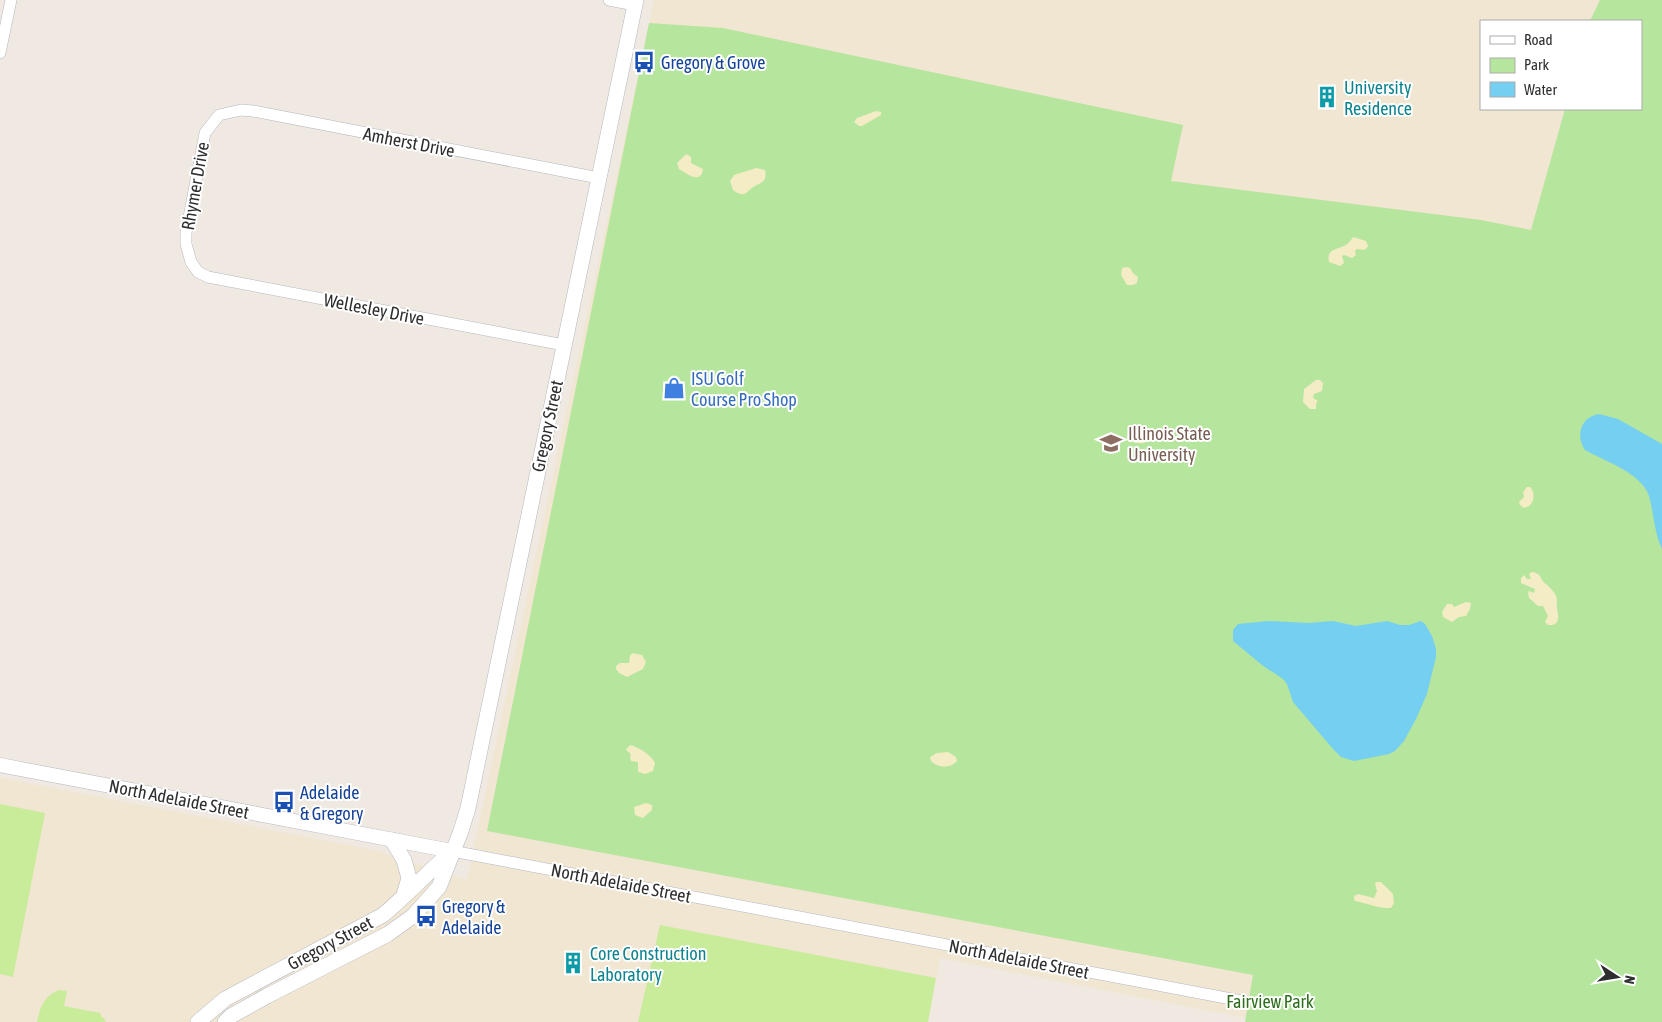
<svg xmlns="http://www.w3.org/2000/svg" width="1662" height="1022" viewBox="0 0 1662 1022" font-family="'Asap Condensed',sans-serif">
	<rect width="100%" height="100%" fill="#efe9e1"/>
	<path fill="#f0e6d1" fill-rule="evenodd" d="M654 0H1662V1022L1253 976 1246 1018 940 958 928 1022H0V778L374 850 467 880ZM1481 21H1641V109H1481Z"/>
	<path fill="#b6e59e" d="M1600 0H1662V1022H1245L1253 975 487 831 649 23 723 28 1183 125 1171 181 1481 220 1531 230 1565 109H1641V21H1590Z"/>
	<path fill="#f3ecc5" d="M876 111 881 112V115L862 126H859L854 122 857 118Z
		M686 154 691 157V163L703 169C701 185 687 174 679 169L677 163Z
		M756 168 765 170C768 182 760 183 752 188 748 191 746 195 741 194 739 194 734 191 733 190L730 181 734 175Z
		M1353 237 1366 241 1368 246C1366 251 1362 250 1357 249L1355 251 1356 255 1352 258 1344 255 1342 256 1344 263 1340 266 1329 262C1326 249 1336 250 1344 246 1348 244 1351 240 1353 237Z
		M1126 267 1130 268 1133 273 1138 277 1137 283 1133 285H1127L1121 275 1122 268Z
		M1316 380H1320L1323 383 1322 391 1314 394 1313 398 1318 401 1316 404V409H1310L1303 402 1304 389Z
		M1134 429 1140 433 1146 430 1149 431 1150 440C1143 445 1134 444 1127 439 1127 434 1129 431 1134 429Z
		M1527 487H1530C1535 492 1535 501 1529 506L1524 508 1520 505 1519 502 1524 497 1523 492Z
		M1532 572C1542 573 1540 580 1546 584 1550 588 1554 591 1556 596 1558 601 1556 604 1557 608 1559 617 1560 626 1548 625L1545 622 1548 616 1543 606H1538L1529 598 1528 593 1529 591 1534 593 1535 589 1521 583V578L1524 575 1527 579H1531L1529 574Z
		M1466 602 1471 603 1470 609 1466 616 1459 617 1452 622 1443 617 1442 612 1447 604H1452L1454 607Z
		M632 653 642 655 646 662 643 669 627 677 619 673 616 669V666L620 663H629L630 656Z
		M631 745C641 749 650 754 655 763L653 771 645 774 638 772V762L631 761 630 757 631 754 626 750 629 746Z
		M948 752 956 757 957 761C950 769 938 768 931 761L930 757 937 753Z
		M646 803 652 805V810L643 818 635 815 634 807Z
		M1376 882H1381L1393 894 1394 903 1391 908C1379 909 1367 903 1355 901L1354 899V896L1358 894 1374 898 1377 891 1375 884Z"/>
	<path fill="#c9ec9a" d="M0 804 45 813 13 977 0 974Z
		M660 925 936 978 928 1022H638Z
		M59 990 67 991 64 1006 100 1013 102 1018H104L106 1022H37C40 1007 44 996 59 990Z"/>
	<path fill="#75cff0" d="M1599 414 1618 419 1662 444V549C1654 532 1654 514 1649 496 1642 473 1604 461 1585 450 1575 435 1581 417 1599 414Z
		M1268 621 1308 623 1333 621 1356 626 1387 621 1400 625H1409L1421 621 1425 624 1432 636 1436 649V657L1427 694 1416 719 1404 741 1395 751 1389 754 1354 761 1341 757 1333 749 1293 702 1287 684 1283 679 1262 665 1233 641V630L1238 624Z"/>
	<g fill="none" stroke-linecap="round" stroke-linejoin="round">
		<g stroke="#b4b7c1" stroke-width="12">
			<path id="minor" d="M609 0 635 5
				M0 53 11 0
				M564 345 208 277 198 272 191 262 186 244V233L205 133 219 115 241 110 253 111 599 178
				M452 851 1242 1001"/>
		</g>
		<g stroke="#b4b7c1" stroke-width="15">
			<path id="tertiary" d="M0 765 452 851"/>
		</g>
		<g stroke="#b4b7c1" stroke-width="16">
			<path id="secondary" d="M392 840 404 860 409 878 404 895
				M198 1022 225 999 383 915C407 895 428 872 451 852
				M225 1022 231 1016 267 996 388 934 413 916 439 887 461 831 468 808 636 0"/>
		</g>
		<use href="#minor" stroke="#fff" stroke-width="11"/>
		<use href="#tertiary" stroke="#fff" stroke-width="14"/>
		<use href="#secondary" stroke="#fff" stroke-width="15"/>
	</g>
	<defs>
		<g id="bus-bare" transform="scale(1.725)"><path d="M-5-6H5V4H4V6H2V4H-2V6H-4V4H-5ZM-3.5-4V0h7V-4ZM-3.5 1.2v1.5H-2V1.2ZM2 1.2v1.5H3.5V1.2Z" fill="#1a4fb4" stroke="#fff" stroke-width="2.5" paint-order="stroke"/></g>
		<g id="building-bare" transform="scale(1.725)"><path d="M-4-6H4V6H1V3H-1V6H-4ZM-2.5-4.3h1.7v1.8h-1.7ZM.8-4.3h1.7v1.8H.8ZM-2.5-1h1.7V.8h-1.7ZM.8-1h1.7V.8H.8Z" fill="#0f9aa8" stroke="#fff" stroke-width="2.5" paint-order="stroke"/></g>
		<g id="shop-bare" transform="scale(1.725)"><path d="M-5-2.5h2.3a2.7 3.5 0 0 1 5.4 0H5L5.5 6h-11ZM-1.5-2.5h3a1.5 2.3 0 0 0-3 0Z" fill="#3f7fe0" stroke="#fff" stroke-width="2.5" paint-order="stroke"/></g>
		<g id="university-bare" transform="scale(1.725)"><path d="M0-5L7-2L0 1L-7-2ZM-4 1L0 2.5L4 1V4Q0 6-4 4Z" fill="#8d6e63" stroke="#fff" stroke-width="2.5" paint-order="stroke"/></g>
	</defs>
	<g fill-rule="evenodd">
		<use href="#bus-bare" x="644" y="62"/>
		<use href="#building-bare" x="1327" y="97"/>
		<use href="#shop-bare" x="674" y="388"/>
		<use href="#university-bare" x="1111" y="443"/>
		<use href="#bus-bare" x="284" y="802"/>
		<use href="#bus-bare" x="426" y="916"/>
		<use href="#building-bare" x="573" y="963"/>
	</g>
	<g text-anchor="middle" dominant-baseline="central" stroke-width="4" stroke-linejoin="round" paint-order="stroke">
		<g font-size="18" fill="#164399" stroke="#fff" text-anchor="start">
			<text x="661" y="62">Gregory &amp; Grove</text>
			<text x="300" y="792">Adelaide<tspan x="300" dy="21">&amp; Gregory</tspan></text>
			<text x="442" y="906">Gregory &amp;<tspan x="442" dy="21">Adelaide</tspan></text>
		</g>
		<g font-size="18" fill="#0d838f" stroke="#fff" text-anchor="start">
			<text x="1344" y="87">University<tspan x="1344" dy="21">Residence</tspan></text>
			<text x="590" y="953">Core Construction<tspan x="590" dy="21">Laboratory</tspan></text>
		</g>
		<g font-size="18" fill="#2e2e2e" stroke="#fff">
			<text transform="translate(409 142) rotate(11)">Amherst Drive</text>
			<text transform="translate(195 186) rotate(-80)">Rhymer Drive</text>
			<text transform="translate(374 309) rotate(11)">Wellesley Drive</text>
			<text transform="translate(547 426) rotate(-78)">Gregory Street</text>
			<text transform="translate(179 799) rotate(11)">North Adelaide Street</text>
			<text transform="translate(621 883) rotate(11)">North Adelaide Street</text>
			<text transform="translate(330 943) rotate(-28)">Gregory Street</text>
			<text transform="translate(1019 959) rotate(11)">North Adelaide Street</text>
		</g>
		<g font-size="18" fill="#366cbe" stroke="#fff" text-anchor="start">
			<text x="691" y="378">ISU Golf<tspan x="691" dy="21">Course Pro Shop</tspan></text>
		</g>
		<g font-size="18" fill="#785e54" stroke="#fff" text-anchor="start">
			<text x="1128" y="433">Illinois State<tspan x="1128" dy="21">University</tspan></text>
		</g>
		<g font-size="18" fill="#2c6e1b" stroke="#fff">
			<text x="1270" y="1001">Fairview Park</text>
		</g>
	</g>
	<rect x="1480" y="20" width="162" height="90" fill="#ffffff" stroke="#ababab"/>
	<rect x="1490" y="36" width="25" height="8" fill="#ffffff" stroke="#ababab"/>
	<text x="1524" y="45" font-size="15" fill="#2e2e2e">Road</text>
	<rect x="1490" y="58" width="25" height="15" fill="#b6e59e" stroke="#ababab"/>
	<text x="1524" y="70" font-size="15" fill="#2e2e2e">Park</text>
	<rect x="1490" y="82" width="25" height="15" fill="#75cff0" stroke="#ababab"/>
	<text x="1524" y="95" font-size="15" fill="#2e2e2e">Water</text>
	<g transform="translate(1617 977) rotate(102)" stroke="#ffffff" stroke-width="4" paint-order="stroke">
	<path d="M0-4L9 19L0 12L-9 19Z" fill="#2e2e2e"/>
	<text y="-8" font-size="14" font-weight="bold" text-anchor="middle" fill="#2e2e2e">N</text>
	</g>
</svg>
